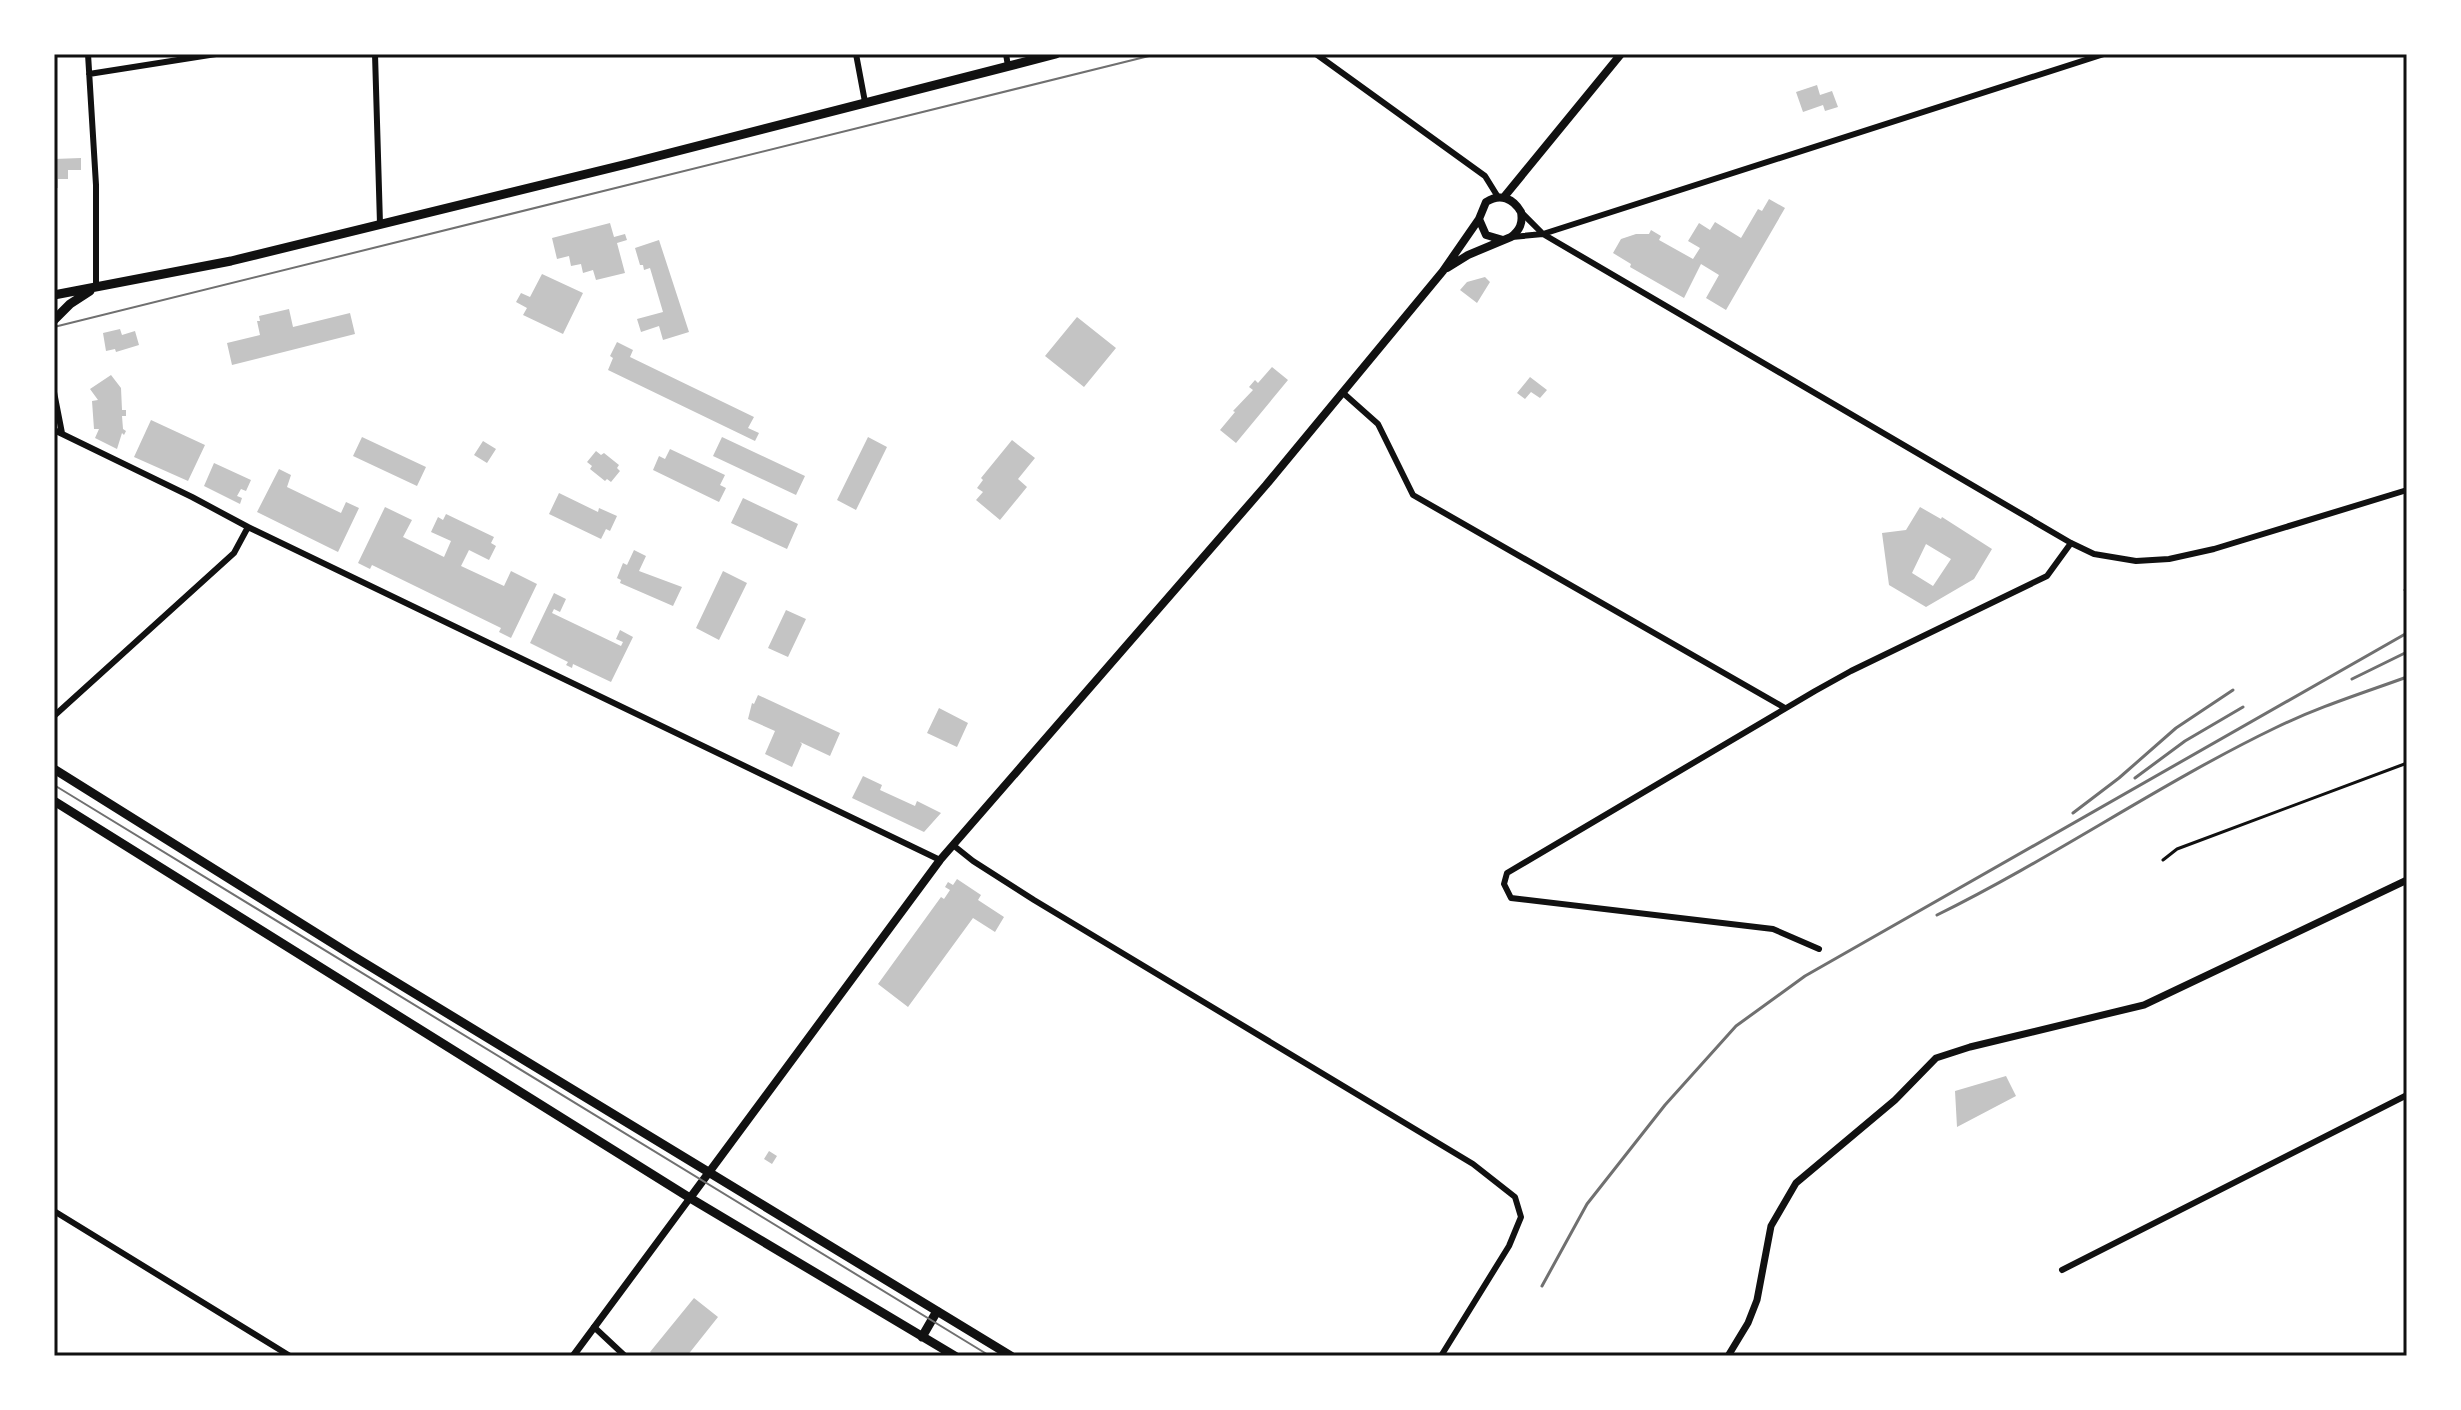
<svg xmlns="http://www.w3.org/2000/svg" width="2461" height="1410" viewBox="0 0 2461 1410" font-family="Inter,sans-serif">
	<rect width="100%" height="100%" fill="#fff"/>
	<path fill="#c4c4c4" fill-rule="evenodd" d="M1817 85 1820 95 1832 91 1838 107 1825 111 1823 105 1803 112 1796 92Z
		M81 158V170H68V179H58V188H54V159Z
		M1769 199 1785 208 1726 310 1706 298 1719 275 1701 264 1684 298 1630 267 1631 264 1613 253 1621 239 1636 234H1649L1651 230 1661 236 1659 240 1693 259 1700 248 1688 241 1699 223 1710 230 1715 222 1741 238 1758 209 1762 211Z
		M610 223 614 237 625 234 627 240 617 243 625 273 596 280 593 270 583 273 581 264 571 266 569 256 557 259 552 238Z
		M659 240 689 332 663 340 659 326 641 332 637 319 663 312 650 268 644 270 643 265H640L635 248Z
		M542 274 583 293 563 334 523 315 527 308 516 302 521 293 530 297Z
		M1485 277 1490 282 1477 303 1460 290 1467 282Z
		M289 309 293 327 350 313 355 334 232 365 227 343 260 335 257 321H260L259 316Z
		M1077 317 1116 348 1084 387 1045 356Z
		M120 329 122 335 135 331 139 345 116 352 115 349 106 351 103 333Z
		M617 342 633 350 630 357 754 417 748 428 759 433 755 441 608 370 613 358 610 356Z
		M1272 367 1288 380 1236 443 1220 430 1235 412 1233 411 1253 390 1249 387 1255 380 1258 383Z
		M111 375 121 388 122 410H126V416H122L123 429 126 431 124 435 122 433 117 449 95 438 99 429H94L92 401 98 400 90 389Z
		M1530 377 1547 390 1540 398 1531 392 1525 399 1517 393Z
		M151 420 205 445 188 481 134 457Z
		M362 437 426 467 417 486 353 456Z
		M722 437 805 476 796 495 713 456Z
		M868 437 887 447 856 510 837 500Z
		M1012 440 1035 458 1018 479 1027 487 1000 520 976 500 983 492 977 488 983 480 981 478Z
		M483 441 496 449 487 463 474 455Z
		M670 449 725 475 720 485 726 488 719 502 653 470 659 456 665 459Z
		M596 451 601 455 604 453 619 465 617 468 620 471 611 482 607 479 605 481 590 469 592 466 587 462Z
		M214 463 251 480 246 491 241 489 237 496 242 498 240 504 204 486Z
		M279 469 291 475 287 487 341 513 346 502 359 508 338 552 257 512Z
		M559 493 598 512 599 508 617 516 610 531 606 529 601 539 549 514Z
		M743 498 798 524 787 549 731 523Z
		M385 507 412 520 403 537 444 557 451 541 431 532 438 517 443 520 446 514 494 537 491 543 496 546 489 560 469 550 461 566 504 586 511 571 537 584 511 638 499 632 501 628 372 565 370 569 358 563Z
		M1920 507 1941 519 1942 517 1992 549 1974 579 1926 607 1889 585 1882 533 1906 530ZM1926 544 1951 559 1933 586 1912 573Z
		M634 550 646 556 639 571 682 587 673 606 620 583 621 580 617 578 623 563 627 565Z
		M723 571 747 583 719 640 696 628Z
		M554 593 566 599 560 612 554 609 552 613 621 646 623 642 616 639 620 630 633 637 611 682 573 664 572 668 566 665 568 662 530 643Z
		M786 610 806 619 788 657 768 648Z
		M758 695 840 733 830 756 800 742 802 744 792 767 765 754 775 731 748 719 752 703 754 704Z
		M939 708 968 723 957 747 927 733Z
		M863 776 882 785 880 790 915 806 917 801 941 813 924 832 852 798Z
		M957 879 981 895 978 900 1004 917 995 932 973 918 908 1007 878 984 941 897 944 899 950 890 945 887 948 882 953 885Z
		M2006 1076 2016 1096 1957 1127 1955 1091Z
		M769 1151 777 1156 772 1164 764 1159Z
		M694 1298 718 1317 687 1356H654L650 1352Z"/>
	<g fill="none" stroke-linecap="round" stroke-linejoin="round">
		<path stroke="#111" stroke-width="3" d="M2163 860 2177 849 2407 763"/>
		<path stroke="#111" stroke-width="6" d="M88 54 96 185V287
			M375 54 380 224
			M856 54 865 102
			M1006 54 1008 66
			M1316 54 1485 176 1498 197
			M89 74 216 54
			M1521 212 1543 234 2071 543 2094 554 2136 561 2169 559 2214 549 2407 490
			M1512 237 1543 234 2104 54
			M54 392 62 433
			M1342 392 1378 424 1413 495 1785 708
			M54 430 192 497 248 527 940 860
			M54 716 234 553 248 527
			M953 845 973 861 1034 900 1473 1164 1515 1197 1521 1217 1509 1246 1441 1356
			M1819 949 1773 929 1511 898 1504 884 1507 873 1815 691 1851 671 2047 576 2071 543
			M54 1211 290 1356
			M2062 1270 2407 1095
			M594 1327 625 1356"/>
		<path stroke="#111" stroke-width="7" d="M573 1356 690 1198
			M1728 1356 1748 1323 1757 1300 1771 1226 1796 1183 1895 1100 1936 1058 1970 1047 2144 1005 2407 880"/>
		<path stroke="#111" stroke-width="8" d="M1504 197 1621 54
			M1447 268 1468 255 1511 237C1520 230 1523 223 1521 212 1513 198 1500 193 1486 202L1479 219 1486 235 1503 240
			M690 1198 940 860 1266 485 1443 271 1479 219"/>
		<path stroke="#111" stroke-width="9" d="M54 295 231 261 627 164 1056 54
			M54 320 70 304 90 291
			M54 769 353 956 1011 1356
			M54 801 690 1198 955 1356
			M922 1337 937 1311"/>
		<path stroke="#707070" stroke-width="2" d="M54 327 1157 54
			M54 785 990 1356"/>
		<path stroke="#707070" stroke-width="3" d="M2405 590 2407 589
			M2352 679 2407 652
			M2135 778 2185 741 2243 707
			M2073 813 2119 778 2176 728 2233 690
			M1937 915C2053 858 2159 784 2275 728 2318 707 2363 693 2407 677
			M1542 1286 1587 1204 1665 1105 1736 1026 1805 976 2407 633"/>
	</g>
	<rect width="2461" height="1410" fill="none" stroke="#ffffff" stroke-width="112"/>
	<rect x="56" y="56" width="2349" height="1298" fill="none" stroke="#111" stroke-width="3"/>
</svg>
